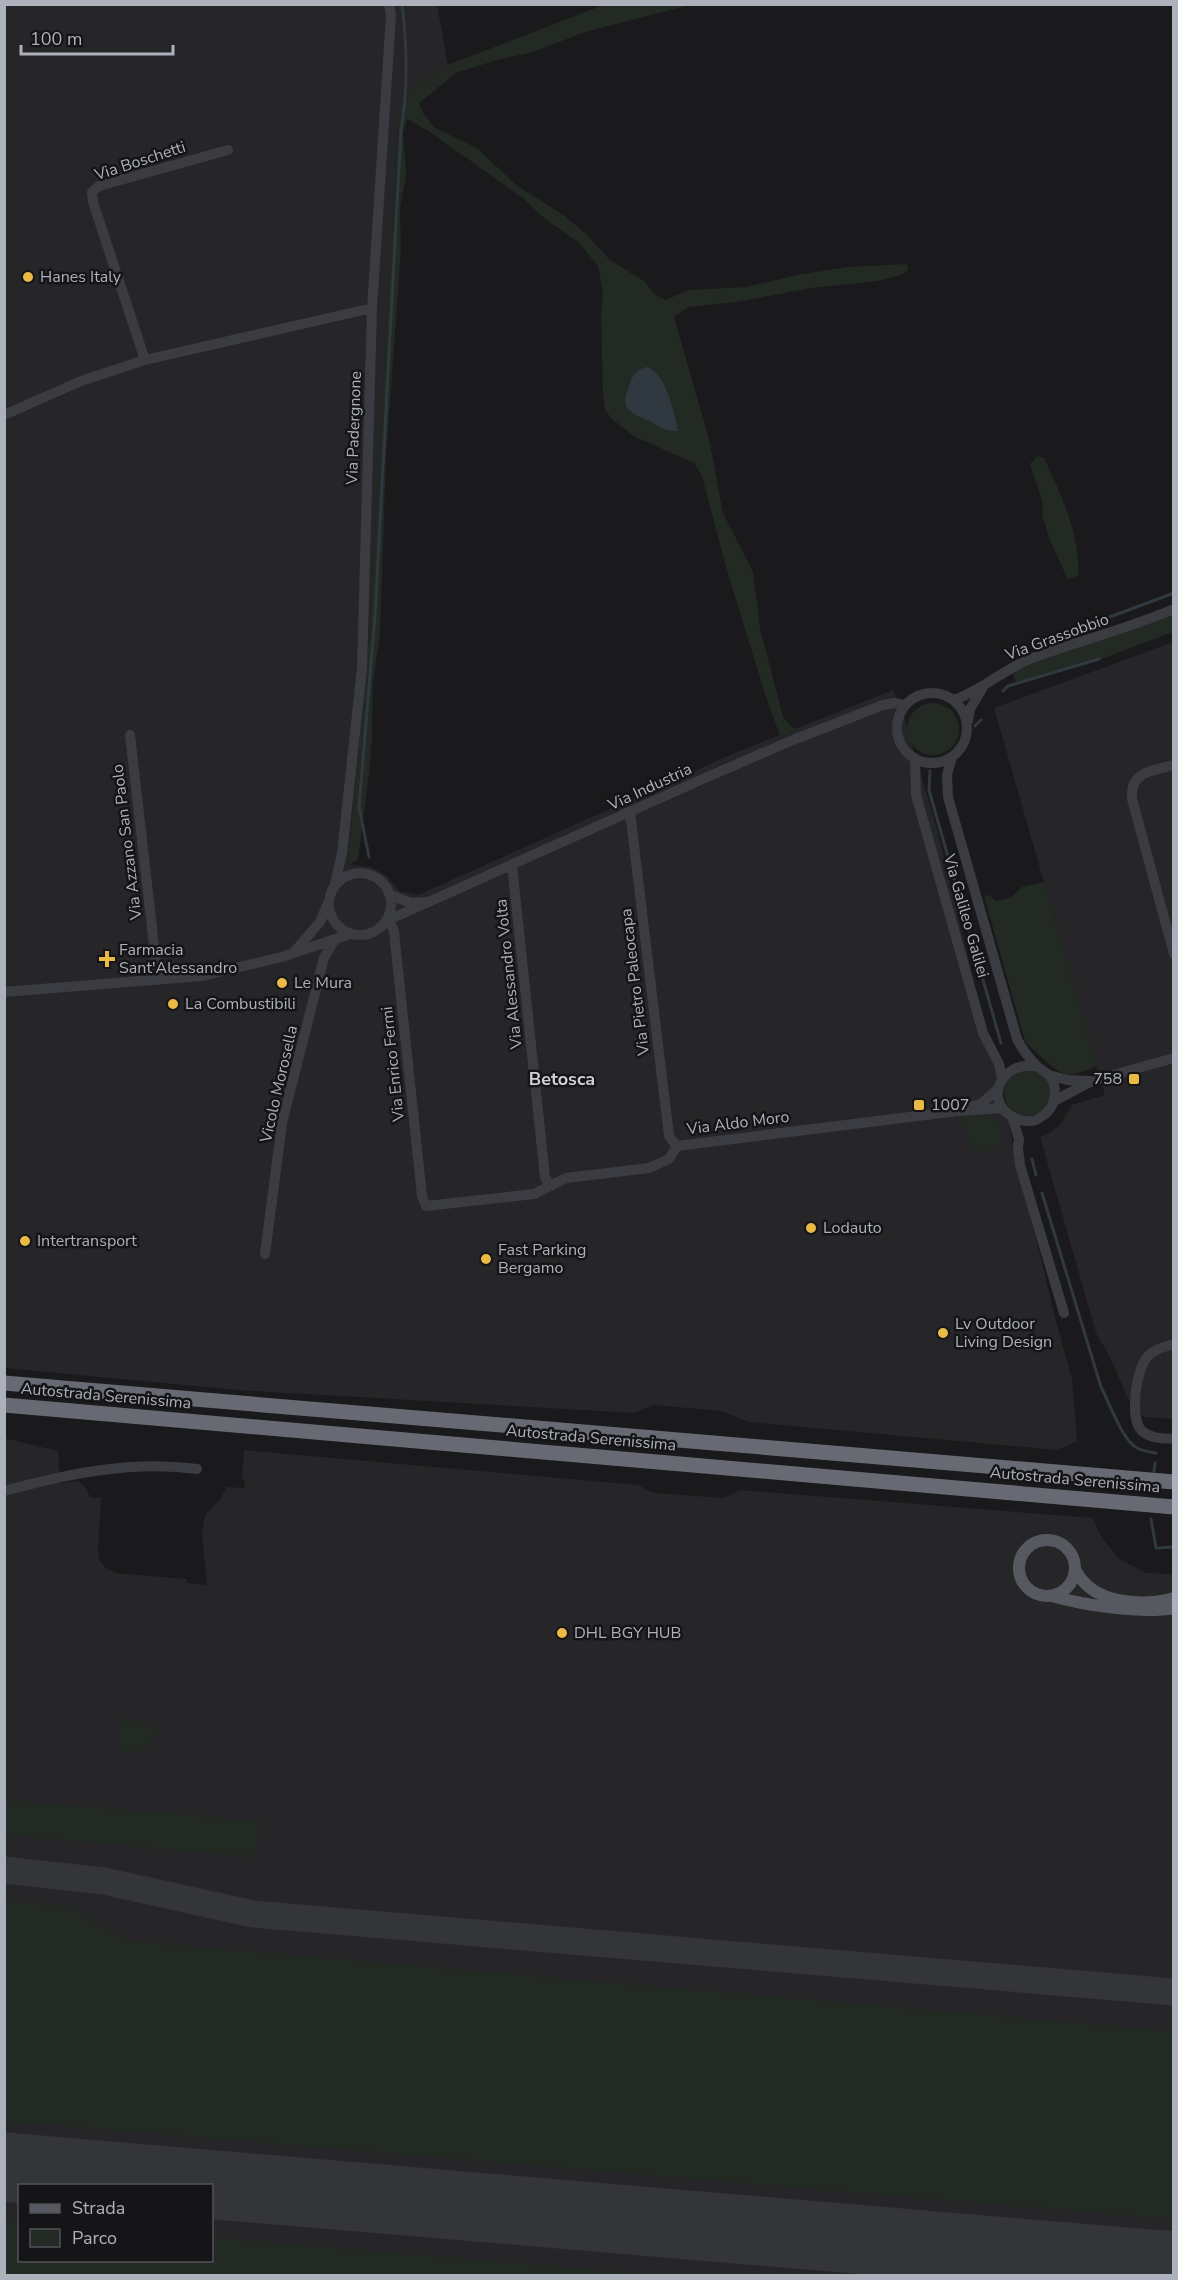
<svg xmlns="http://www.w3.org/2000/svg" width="1178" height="2280" viewBox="0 0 1178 2280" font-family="'Nunito Sans',sans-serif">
	<rect width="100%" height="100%" fill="#1a1a1c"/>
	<path fill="#262629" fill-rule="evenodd" d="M4 5H437L448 65 415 87 399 106 369 637 348 862 350 865 371 867 387 876 399 891 418 895 732 754 893 690 901 707 937 829 1056 1321 1072 1379 1077 1441 1057 1450 748 1422 722 1411 653 1405 635 1413 238 1390 5 1368Z
		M1173 642V1419L1144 1417 1128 1399 1111 1359 1096 1333 1040 1137 1051 1132 1061 1124 1072 1105 1105 1095 994 708Z
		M4 1438 58 1451 60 1483 78 1481 86 1488 90 1497 101 1498 98 1551 100 1561 105 1567 115 1573 186 1579V1583L207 1585 202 1534 204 1520 206 1514 219 1501 227 1487 244 1488 245 1480 242 1479 244 1450 638 1485 653 1493 724 1498 740 1490 1093 1518 1100 1535 1119 1559 1146 1573 1173 1574V2275H5ZM20 2186H212V2260H20Z"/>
	<path fill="#222a23" d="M606 4 690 5 585 32 533 52 497 60 456 73 419 103 424 115 435 128 477 148 516 185 565 216 585 233 609 259 645 282 654 294 665 300 690 290 746 287 802 274 847 267 907 264 908 270 901 275 877 281 812 288 737 302 688 307 674 317 709 439 723 513 753 572 760 628 783 717 795 730 780 736 765 694 726 567 702 476 694 463 635 437 612 419 605 410 603 395 601 311 603 294 598 266 578 242 544 218 524 199 430 132 407 119 403 133 406 174 400 209 401 250 386 457 380 634 373 682 372 738 369 774 358 859 350 865 348 861 369 637 399 106 415 87 448 65Z
		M1038 456 1044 458C1060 492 1081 536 1078 575L1068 580 1049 538 1043 517 1042 500 1030 464Z
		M1173 613V632L1096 661 1016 684 1013 673 1045 658Z
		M907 729a26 26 0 1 1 52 0a26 26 0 1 1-52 0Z
		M1044 882 1097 1066C1089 1069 1076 1075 1067 1075 1059 1074 1031 1048 1025 1041L984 896 989 895 996 901 1010 898 1022 887Z
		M1004 1093a23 23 0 1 1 46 0a23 23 0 1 1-46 0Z
		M962 1115 997 1120 1004 1146 972 1152Z
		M121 1718 159 1728 160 1734 142 1750 121 1752 117 1746Z
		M4 1800 258 1821 255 1857 5 1835Z
		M5 1901 68 1906 129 1941 1173 2031V2219L5 2121Z
		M5 2220 19 2221 20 2260H212V2238L663 2275H5Z"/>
	<path fill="#303840" d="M647 367C665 372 675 413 678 431 658 430 663 427 647 420 628 411 620 409 629 386 633 374 636 370 647 367Z"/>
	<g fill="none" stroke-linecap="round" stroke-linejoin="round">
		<path stroke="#303840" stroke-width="3" d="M1032 646 1174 593
			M1003 691 1008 686 1099 659
			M975 726 981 720
			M930 771 929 790 1001 1043
			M369 857 359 807 375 616 401 130C408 90 407 45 402 4
			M1032 1159 1036 1175
			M1042 1193 1101 1387C1110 1404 1122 1440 1137 1448 1142 1451 1150 1452 1156 1453
			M1154 1471 1155 1463
			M1151 1519 1156 1548 1174 1547"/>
		<path stroke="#343539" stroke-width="27" d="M4 1870 104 1881 253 1914 1174 1992"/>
		<path stroke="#343539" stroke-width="69" d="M4 2167 1174 2266"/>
		<path stroke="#3b3c41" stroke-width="10" d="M145 360 93 202 92 192 99 186 228 150
			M4 415 81 381 145 360 372 308
			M897 728a35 35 0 1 1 70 0a35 35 0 1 1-70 0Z
			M954 700C982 690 1003 670 1030 659 1078 641 1127 629 1174 609
			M968 721 970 709 982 689
			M130 735 158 980
			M952 757 947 775 948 797 1017 1039C1022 1049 1028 1057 1036 1065 1040 1070 1047 1072 1050 1077 1059 1090 1055 1109 1041 1117 1033 1123 1024 1122 1015 1118 981 1102 1002 1058 1038 1067
			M915 758 916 795 983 1033 999 1064 1002 1079
			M1174 765C1152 771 1130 771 1132 799L1174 954
			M630 812 669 1136 677 1146
			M512 865 545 1177 550 1186
			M329 904a31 31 0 1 1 62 0a31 31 0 1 1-62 0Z
			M334 888 342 853 362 668 372 308 391 15 389 4
			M390 895 411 903 425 902
			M386 921 705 778 793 740 883 705 894 703 905 705
			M386 921 392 926 394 932 422 1196 426 1206 534 1194 566 1178 649 1168 669 1159 677 1146
			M295 951 320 922 328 903
			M4 992 202 976 282 957 350 934
			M1049 1075 1067 1080 1089 1081
			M1054 1101 1092 1081 1174 1058
			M973 1106 981 1104 999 1088
			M1012 1117 1019 1139 1018 1148 1020 1165 1064 1313
			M677 1146 958 1111 1002 1108
			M265 1254 282 1123 324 958 335 939
			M1174 1344C1164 1347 1155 1349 1148 1356 1136 1368 1129 1419 1142 1431 1151 1439 1163 1438 1174 1439
			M4 1491C67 1474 132 1460 197 1469"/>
		<path stroke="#575960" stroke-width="12" d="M1019 1568a28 28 0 1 1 56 0a28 28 0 1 1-56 0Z
			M1076 1571C1093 1604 1141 1607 1174 1598
			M1052 1596C1083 1605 1141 1614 1174 1608"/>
		<path stroke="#676a72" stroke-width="15" d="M4 1383 1174 1482
			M4 1405 1174 1507"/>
	</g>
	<g fill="#eaba45" stroke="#151517" stroke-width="2">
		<circle cx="28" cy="277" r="6"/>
		<path d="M104 950h6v6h6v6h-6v6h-6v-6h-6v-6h6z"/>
		<circle cx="282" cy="983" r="6"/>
		<circle cx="173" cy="1004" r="6"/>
		<rect x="1128" y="1073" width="12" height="12" rx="3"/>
		<rect x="913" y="1099" width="12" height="12" rx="3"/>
		<circle cx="811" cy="1228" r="6"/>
		<circle cx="25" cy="1241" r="6"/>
		<circle cx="486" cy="1259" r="6"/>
		<circle cx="943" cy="1333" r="6"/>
		<circle cx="562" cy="1633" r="6"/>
	</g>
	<g text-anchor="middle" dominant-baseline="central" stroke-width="5" stroke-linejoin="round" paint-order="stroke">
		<g font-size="16" fill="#adb1bb" stroke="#151517">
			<text transform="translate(140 161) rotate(-18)">Via Boschetti</text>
			<text transform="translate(354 428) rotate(-88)">Via Padergnone</text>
			<text transform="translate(1057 637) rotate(-20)">Via Grassobbio</text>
			<text transform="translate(650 787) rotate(-25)">Via Industria</text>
			<text transform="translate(127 842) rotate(-97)">Via Azzano San Paolo</text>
			<text transform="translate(966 916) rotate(74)">Via Galileo Galilei</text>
			<text transform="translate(509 974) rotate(-96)">Via Alessandro Volta</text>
			<text transform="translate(635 982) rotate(-97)">Via Pietro Paleocapa</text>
			<text transform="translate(393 1064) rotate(-96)">Via Enrico Fermi</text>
			<text transform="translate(279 1084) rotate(-77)">Vicolo Morosella</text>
			<text transform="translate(738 1123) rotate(-7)">Via Aldo Moro</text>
			<text transform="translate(106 1396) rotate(5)">Autostrada Serenissima</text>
			<text transform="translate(591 1438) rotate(5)">Autostrada Serenissima</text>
			<text transform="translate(1075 1480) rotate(5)">Autostrada Serenissima</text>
		</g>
		<g font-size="16" fill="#adb1bb" stroke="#151517" text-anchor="start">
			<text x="40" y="277">Hanes Italy</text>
			<text x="119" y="950">Farmacia<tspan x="119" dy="18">Sant'Alessandro</tspan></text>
			<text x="294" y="983">Le Mura</text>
			<text x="185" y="1004">La Combustibili</text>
			<text x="1122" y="1079" text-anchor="end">758</text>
			<text x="931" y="1105">1007</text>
			<text x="823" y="1228">Lodauto</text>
			<text x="37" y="1241">Intertransport</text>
			<text x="498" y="1250">Fast Parking<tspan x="498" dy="18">Bergamo</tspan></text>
			<text x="955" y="1324">Lv Outdoor<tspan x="955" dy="18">Living Design</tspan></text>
			<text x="574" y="1633">DHL BGY HUB</text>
		</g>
		<g font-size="18" font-weight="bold" fill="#ced0d7" stroke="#151517">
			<text x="562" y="1079">Betosca</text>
		</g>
	</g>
	<rect width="1178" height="2280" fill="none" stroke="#adb1bb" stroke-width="12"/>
	<rect x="18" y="2184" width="195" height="78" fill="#151517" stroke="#525359" stroke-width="1.5"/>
	<rect x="30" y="2204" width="30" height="9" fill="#575960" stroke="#525359" stroke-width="1.5"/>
	<text x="72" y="2214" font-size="18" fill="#adb1bb">Strada</text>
	<rect x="30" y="2229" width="30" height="18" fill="#222a23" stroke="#525359" stroke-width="1.5"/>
	<text x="72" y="2244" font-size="18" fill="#adb1bb">Parco</text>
	<path d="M21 45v9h152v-9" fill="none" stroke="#adb1bb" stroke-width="3"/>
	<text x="30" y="45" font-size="18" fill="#adb1bb" stroke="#151517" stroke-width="4.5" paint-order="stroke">100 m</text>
</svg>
